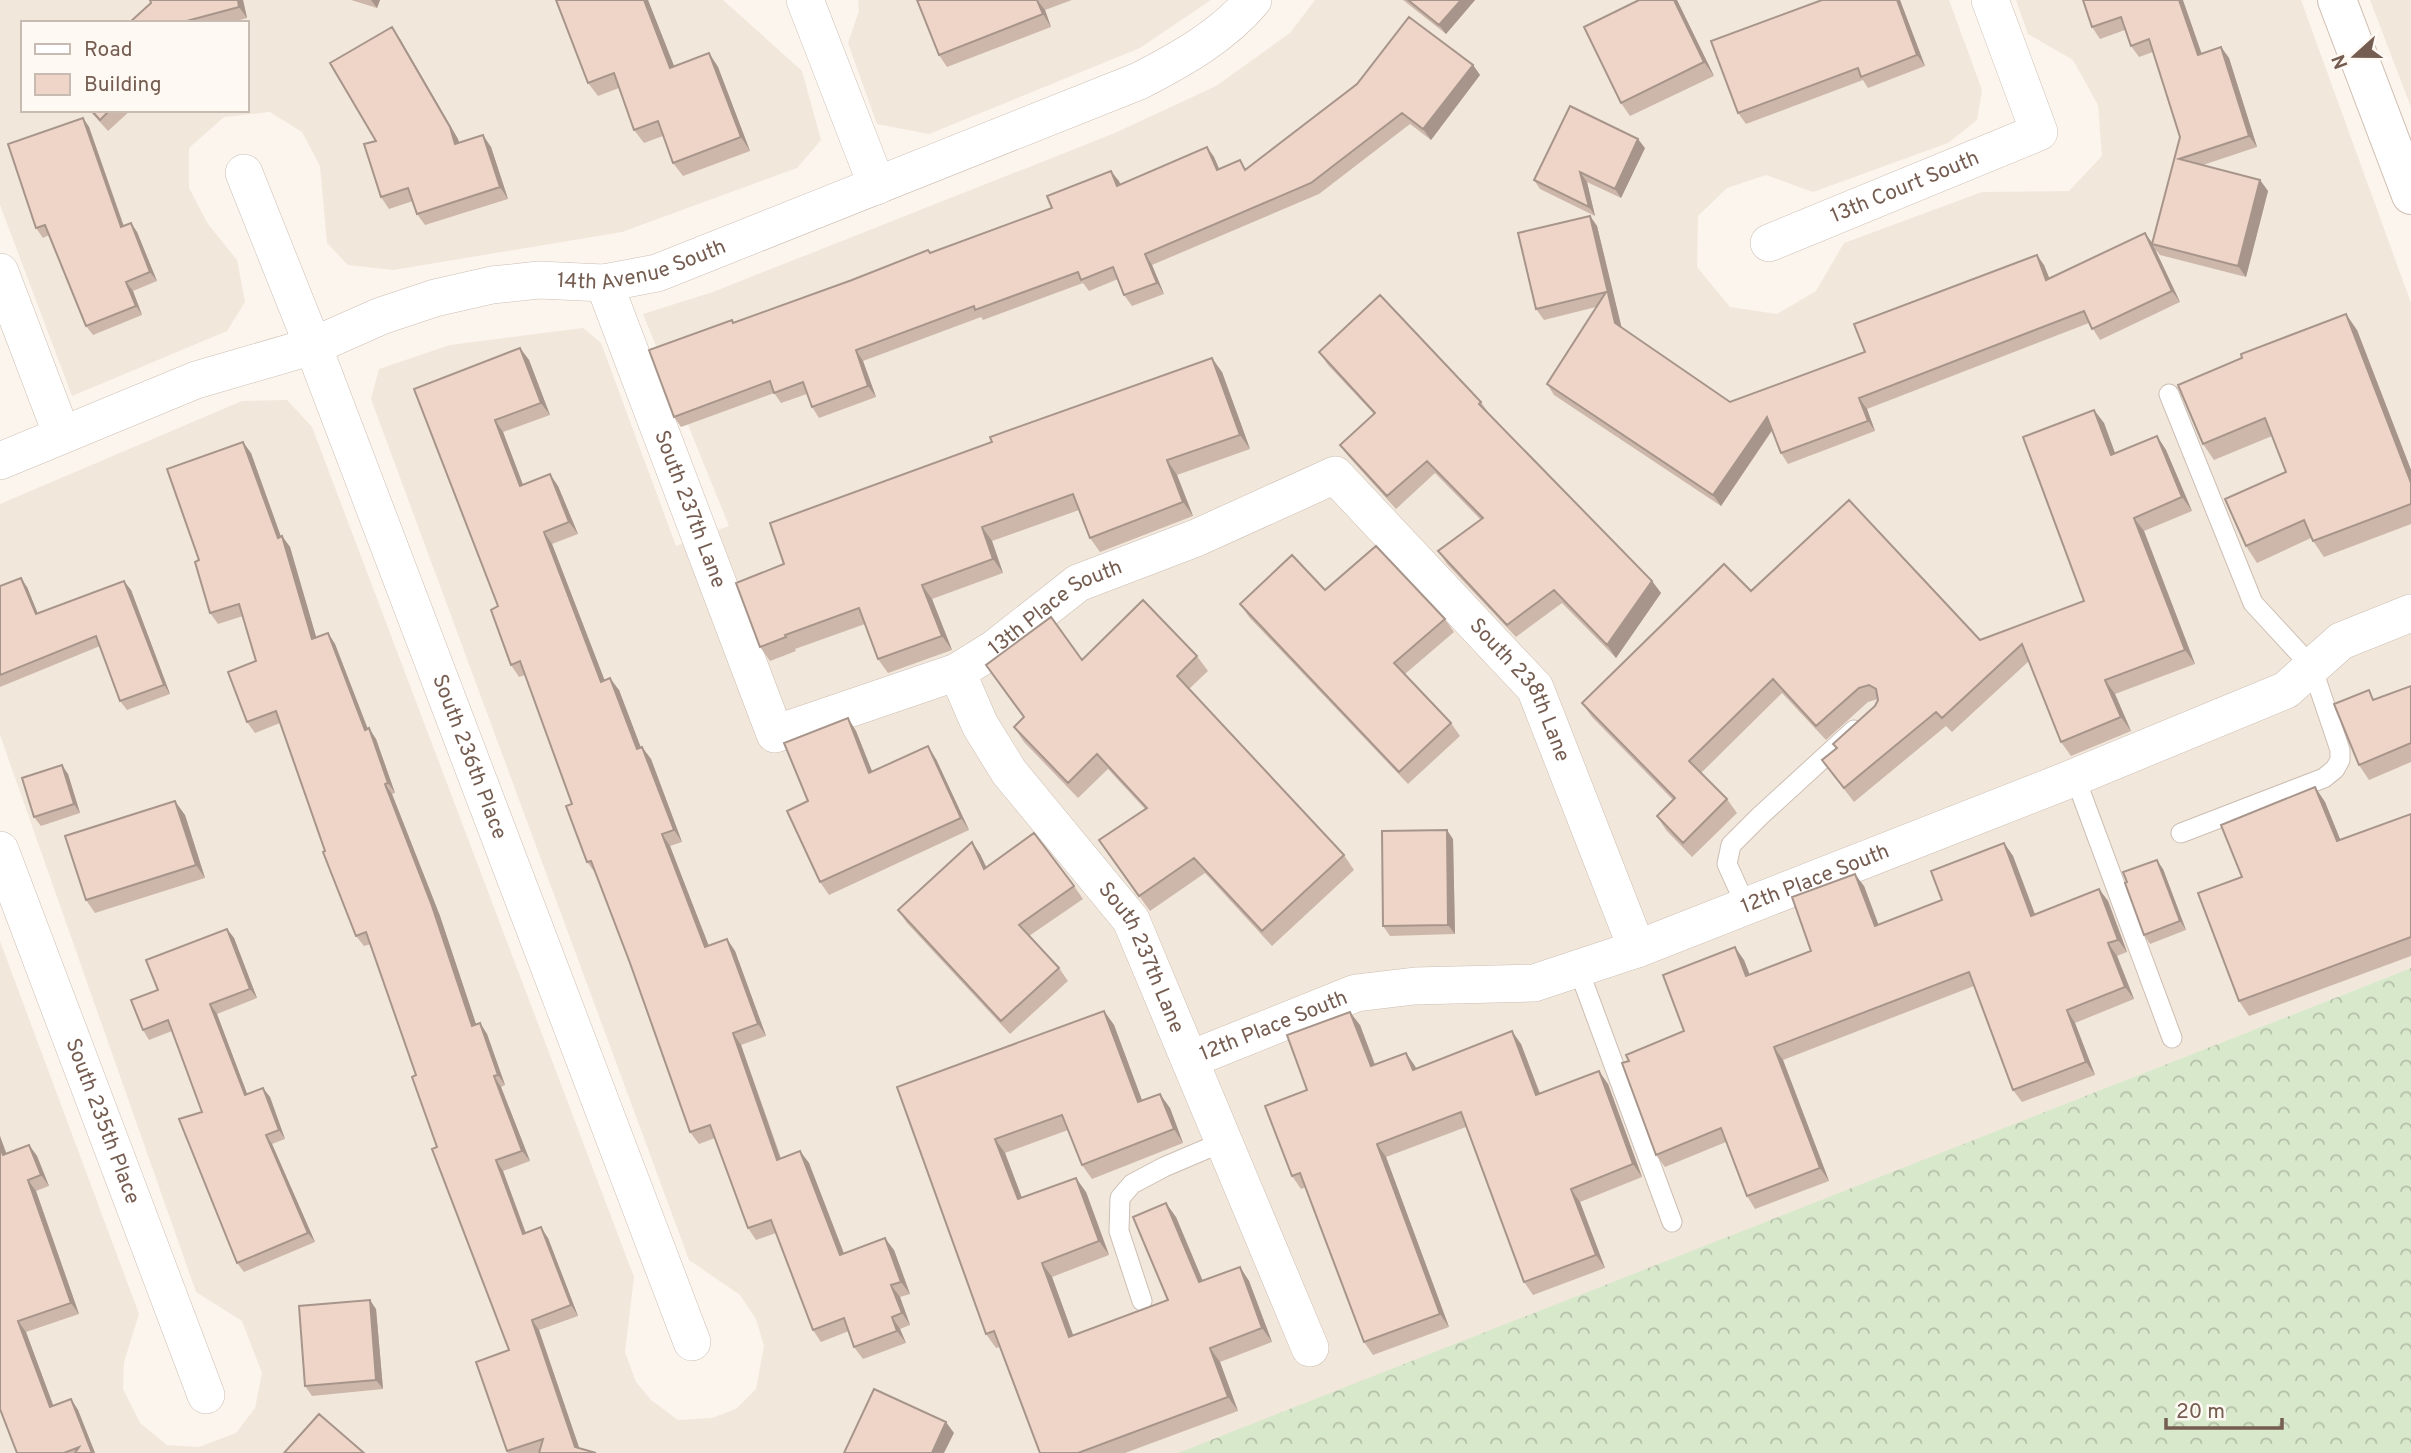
<svg xmlns="http://www.w3.org/2000/svg" width="2411" height="1453" viewBox="0 0 2411 1453" font-family="Overpass,sans-serif">
	<defs>
		<pattern id="forest-crowns" width="20" height="18" patternUnits="userSpaceOnUse" patternTransform="scale(1.75)"><rect width="20" height="18" fill="#d8e8cb"/><path d="M2 6a3 3 0 1 1 6 0M12 15a3 3 0 1 1 6 0" fill="none" stroke="#b4bfa7"/></pattern>
	</defs>
	<rect width="100%" height="100%" fill="#fbf5ed"/>
	<path fill="#f2e7db" fill-rule="evenodd" d="M0 0H723L802 71 821 140 797 168 622 232 393 270 348 265 327 243 320 166 302 132 270 112 224 117 189 148V188L208 224 237 260 245 302 227 331 72 396 0 205ZM23 23H247V110H23Z
		M858 0H1211L1140 48 929 134 877 124 848 43 859 11Z
		M1315 0H1949L1982 90 1977 120 1948 143 1813 192 1766 175 1727 188 1698 216 1697 267 1730 307 1777 314 1816 291 1844 243 1982 192 2069 191 2102 156 2098 105 2073 60 2028 34 2016 0H2301L2411 303V968L1180 1453H0V941L139 1314 124 1362 123 1389 140 1423 167 1445 199 1447 236 1433 255 1408 262 1373 242 1321 196 1292 0 735V504L242 401 287 400 312 427 634 1277 625 1352 636 1382 651 1400 678 1420 712 1418 736 1409 756 1389 764 1346 756 1319 740 1295 689 1260 371 399 379 369 450 345 583 328 601 343 676 546 729 526 643 314 713 292 1115 133 1216 86 1290 33Z
		M2370 0H2411V107Z"/>
	<path fill="url(#forest-crowns)" d="M2411 968V1453H1178Z"/>
	<g fill="none" stroke-linecap="round" stroke-linejoin="round">
		<g stroke="#cdbeb3" stroke-width="21">
			<path id="lane" d="M2169 394 2253 603 2312 667 2340 750V760L2335 769 2324 778 2181 833
				M2075 777 2172 1038
				M1746 906 1727 864 1731 845 1760 816 1854 730
				M1578 968 1672 1222
				M1142 1301 1119 1231 1120 1198 1132 1184 1164 1167 1225 1141"/>
		</g>
		<g stroke="#cdbeb3" stroke-width="38">
			<g id="street">
				<path d="M805 0 877 186"/>
				<path id="s1" d="M244 173 313 346 692 1342"/>
				<path id="s2" d="M1769 243 2039 132 1990 0"/>
				<path d="M0 272 62 435"/>
				<path id="s3" d="M604 283 775 734 957 672 994 649 1078 583 1196 538 1335 475 1535 688 1637 949"/>
				<path id="s4" d="M0 461 196 380 313 346 381 316 435 298 492 285 539 280 604 283 657 273 1139 81C1180 60 1223 36 1253 0"/>
				<path id="s5" d="M957 672 980 725 1009 772 1131 920 1310 1348"/>
				<path id="s6" d="M0 850 206 1395"/>
				<path id="s7" d="M1191 1059 1356 993 1415 986 1534 983 1637 949 2063 782 2286 690 2341 641 2411 613"/>
			</g>
		</g>
		<g stroke="#cfbeb1" stroke-width="40">
			<path id="secondary" d="M2337 0 2411 195"/>
		</g>
		<use href="#lane" stroke="#fff" stroke-width="19"/>
		<use href="#street" stroke="#fff" stroke-width="37"/>
		<use href="#secondary" stroke="#fff" stroke-width="38"/>
	</g>
	<path fill="#cdb7ab" d="M243 0 247 18 229 23H129Z
		M351 0H380L377 8Z
		M556 0H648L674 66 709 53 718 67 750 151 683 176 673 163 663 136 644 143 634 130 619 88 598 96 588 83Z
		M917 0H1072L1045 10 1051 27 947 67 939 55Z
		M1403 0H1475L1446 34Z
		M1639 0H1677L1714 76 1630 116 1621 103Z
		M1900 0 1925 66 1868 88 1863 80 1746 124 1738 113Z
		M2083 0 2202 53 2221 47 2229 58 2257 147 2203 165 2260 180 2268 191 2246 277 2160 255 2155 249 2180 302 2100 340 2089 323 1867 409 1875 431 1788 464 1781 453 1772 431 1721 506 1554 395 1547 384 1596 307 1544 320 1536 309 1590 216 1597 226 1621 327 1730 402 1865 352 2044 265 2049 278 2145 233 2152 243 2180 137 2153 52 2139 57 2131 46 2125 30 2100 39 2092 27Z
		M400 39 458 139 459 143 491 147 508 199 425 225 417 214 413 201 389 209 381 197 376 141Z
		M1473 65 1480 75 1431 140 1410 124 1319 194 1152 265 1164 294 1132 306 1124 295 1118 279 1089 291 1083 283 983 320 981 317 863 361 876 397 819 418 812 407 807 394 781 403 774 393 681 427 674 417 734 323 931 253 1052 208 1111 171 1120 184 1207 147 1214 157 1219 169 1246 168Z
		M89 110H131L108 131Z
		M83 118 89 127 124 226 131 223 137 232 157 281 133 291 142 315 93 335 86 326 49 235 43 238 36 228Z
		M1645 148 1621 198 1587 182 1595 216 1540 189 1534 180Z
		M2357 330 2411 470V524L2324 557 2311 538 2257 563 2246 546 2286 472 2272 436 2214 460 2203 444Z
		M520 348 529 360 550 415 503 432 523 485 558 486 578 534 552 544 604 680 619 690 641 748 642 747 651 759 682 842 670 846 708 946 727 939 735 951 766 1036 741 1045 781 1158 800 1151 809 1163 844 1253 894 1250 910 1294 900 1297 910 1325 900 1329 906 1343 863 1359 854 1347 849 1331 821 1342 813 1330 776 1233 756 1240 748 1228 715 1138 699 1144 690 1132 630 963 596 874 587 862 572 804 525 675 519 677 511 665 498 606 414 389Z
		M1319 352 1481 402 1490 415 1652 581 1661 593 1616 658 1562 603 1516 637 1447 564 1438 551 1481 520 1435 473 1396 509 1349 457 1340 445 1374 414 1328 365Z
		M1222 372 1250 449 1177 475 1193 516 1100 552 1090 538 1079 510 992 541 1003 573 932 599 952 650 888 673 878 659 865 624 795 649 796 651 770 661 760 647 784 564Z
		M2094 410 2104 423 2115 454 2157 436 2166 450 2192 511 2144 531 2195 664 2115 694 2131 731 2071 756 2061 742 2029 661 1952 732 1946 726 1854 802 1822 760 1836 748 1833 744 1875 706 1878 699 1868 702 1826 740 1782 693 1701 773 1727 799 1737 813 1692 857 1666 830 1657 816 1673 800 1592 717 1582 703 1751 591 1980 640 2084 601Z
		M251 453 281 537 282 536 290 547 316 638 328 633 335 644 368 729 376 739 395 793 392 794 440 916 476 1024 480 1023 487 1034 505 1085 501 1087 530 1161 503 1171 526 1233 548 1238 578 1316 539 1330 579 1448 596 1453H508L507 1451 509 1350 437 1147 416 1075 371 944 364 946 356 936 280 723 255 733 247 722 256 661 243 616 218 624 210 613 199 560Z
		M0 586 27 587 38 614 131 590 170 694 127 710 120 701 100 646 0 687Z
		M1325 590 1445 619 1454 632 1405 674 1451 723 1460 736 1408 784 1249 617 1240 604Z
		M1197 656 1208 671 1189 689 1344 855 1354 870 1272 946 1205 873 1150 911 1099 840 1145 809 1108 769 1078 798 1024 742 1014 727 1024 717 986 665Z
		M2411 686V762L2369 780 2359 765 2375 699Z
		M848 718 856 731 872 772 936 759 969 830 829 895 820 882 808 801Z
		M68 774 80 813 41 826 34 817Z
		M2315 787 2325 802 2340 840 2411 814V956L2249 1016 2239 1001 2242 877Z
		M185 815 205 878 95 913 86 900Z
		M1453 839 1455 934 1390 936 1383 926Z
		M972 842 980 854 986 867 1074 886 1083 899 1029 936 1059 968 1068 981 1010 1034 907 923 898 910Z
		M2004 843 2013 856 2035 914 2099 889 2108 901 2127 952 2117 956 2134 999 2075 1023 2095 1075 2022 1102 2013 1090 1974 986 1783 1060 1829 1181 1755 1209 1747 1196 1726 1142 1665 1167 1656 1155 1629 1061 1684 1031 1744 960 1750 975 1811 951 1864 886 1878 925 1942 900Z
		M2163 869 2186 930 2150 944 2144 935Z
		M227 929 234 938 257 998 217 1014 247 1094 270 1097 285 1139 272 1144 315 1242 244 1272 237 1263 202 1112 172 1031 149 1040 143 1030 158 990Z
		M1104 1011 1114 1025 1142 1101 1170 1108 1183 1143 1092 1179 1082 1165 1068 1130 1005 1153 1022 1198 1086 1192 1109 1255 1052 1277 1073 1335 1168 1300 1176 1217 1203 1281 1240 1267 1249 1281 1272 1342 1220 1362 1238 1411 1125 1453H1040L1000 1347 996 1348 986 1334 897 1087Z
		M1360 1025 1375 1064 1406 1053 1416 1068 1521 1044 1540 1093 1608 1084 1642 1177 1580 1202 1605 1268 1533 1295 1524 1282 1466 1127 1386 1157 1449 1327 1373 1355 1364 1342 1306 1187 1301 1189 1292 1176 1307 1090Z
		M0 1136 6 1154 29 1145 37 1156 49 1186 36 1191 79 1314 26 1332 53 1406 71 1399 78 1410 95 1453H17L0 1409Z
		M376 1309 383 1389 312 1396 305 1386Z"/>
	<path fill="#a7958b" d="M238 0H243L247 18 239 7Z
		M371 0H380L377 8Z
		M644 0H648L680 81 670 68Z
		M1037 0 1045 10 1051 27 1043 14Z
		M1461 0H1475L1446 34 1439 25Z
		M1674 0H1677L1714 76 1704 62Z
		M1897 0H1900L1925 66 1917 55Z
		M2179 0H2183L2206 66 2198 55Z
		M392 27 400 39 458 139 463 156 455 144Z
		M2221 47 2229 58 2257 147 2249 136Z
		M709 53 718 67 750 151 741 137Z
		M1473 65 1480 75 1431 140 1423 129Z
		M83 118 89 127 127 236 121 227Z
		M483 135 491 147 508 199 500 187Z
		M1638 139 1645 148 1621 198 1615 189Z
		M1207 147 1214 157 1224 180 1217 170Z
		M1111 171 1119 181 1125 196 1117 186Z
		M1580 172 1587 182 1595 216 1589 207Z
		M2260 180 2268 191 2246 277 2238 266Z
		M1590 216 1597 226 1623 333 1615 323Z
		M131 223 137 232 157 281 150 272Z
		M2145 233 2153 244H2152L2155 249 2180 302 2172 291Z
		M1145 254 1152 265 1164 294 1157 283Z
		M2037 255 2044 265 2054 290 2046 280Z
		M126 282 133 291 142 315 136 306Z
		M2346 314 2357 330 2411 470V483Z
		M520 348 529 360 550 415 541 403Z
		M856 350 863 361 876 397 868 386Z
		M1212 358 1222 372 1250 449 1240 435Z
		M1859 398 1867 409 1875 431 1868 421Z
		M2094 410 2104 423 2121 469 2111 455Z
		M1767 417 1774 427 1721 506 1713 495Z
		M495 420 503 432 528 498 520 486Z
		M2157 436 2166 450 2192 511 2182 497Z
		M243 442 251 453 285 548 278 538Z
		M1167 460 1177 475 1193 516 1183 502Z
		M550 474 558 486 578 534 569 522Z
		M2134 518 2144 531 2195 664 2185 650Z
		M982 527 992 541 1003 573 993 559Z
		M544 532 552 544 610 694 601 682Z
		M282 536 290 547 320 650 312 639Z
		M21 578 27 587 42 624 36 614Z
		M124 581 131 590 170 694 164 685Z
		M1652 581 1661 593 1616 658 1607 645Z
		M922 585 932 599 952 650 942 636Z
		M328 633 335 644 372 740 365 730Z
		M610 678 619 690 646 761 637 749Z
		M2105 680 2115 694 2131 731 2121 717Z
		M848 718 856 731 878 786 869 773Z
		M369 728 376 739 395 793 388 783Z
		M928 746 936 759 969 830 961 818Z
		M642 747 651 759 682 842 674 830Z
		M62 765 68 774 80 813 74 804Z
		M385 784 392 794 440 916 480 1036 472 1026Z
		M2315 787 2325 802 2347 856 2337 841Z
		M175 801 185 815 205 878 196 865Z
		M1447 830 1453 839 1455 934 1448 925Z
		M662 834 670 846 714 959 705 947Z
		M972 842 980 854 993 881 984 869Z
		M2004 843 2013 856 2040 928 2031 916Z
		M2157 860 2163 869 2186 930 2180 921Z
		M1855 874 1864 886 1884 939 1875 926Z
		M2099 889 2108 901 2127 952 2118 940Z
		M227 929 234 938 257 998 250 989Z
		M727 939 735 951 766 1036 758 1024Z
		M2108 943 2117 956 2134 999 2125 987Z
		M1735 947 1744 960 1755 989 1746 976Z
		M210 1004 217 1014 251 1104 245 1095Z
		M2067 1010 2075 1023 2095 1075 2086 1062Z
		M1104 1011 1114 1025 1148 1116 1138 1102Z
		M1350 1012 1360 1025 1380 1079 1371 1066Z
		M480 1023 487 1034 505 1085 498 1075Z
		M1512 1031 1521 1044 1545 1108 1536 1095Z
		M733 1033 741 1045 785 1172 777 1160Z
		M1774 1047 1783 1060 1829 1181 1820 1168Z
		M1406 1053 1415 1066 1422 1083 1413 1070Z
		M1599 1071 1608 1084 1642 1177 1633 1164Z
		M494 1076 501 1087 530 1161 522 1151Z
		M263 1088 270 1097 285 1139 279 1130Z
		M1160 1094 1170 1108 1183 1143 1174 1129Z
		M266 1135 272 1144 315 1242 308 1233Z
		M0 1136 11 1166 3 1155 0 1146Z
		M995 1139 1005 1153 1028 1214 1018 1199Z
		M1377 1144 1386 1157 1449 1327 1440 1314Z
		M29 1145 37 1156 49 1186 41 1175Z
		M800 1151 809 1163 849 1267 840 1255Z
		M496 1160 503 1171 530 1245 523 1234Z
		M1076 1178 1086 1192 1109 1255 1099 1241Z
		M28 1180 36 1191 79 1314 71 1303Z
		M1571 1189 1580 1202 1605 1268 1596 1255Z
		M1166 1203 1176 1217 1209 1296 1199 1282Z
		M541 1227 548 1238 578 1316 571 1305Z
		M885 1238 894 1250 910 1294 901 1282Z
		M1042 1263 1052 1277 1079 1351 1069 1337Z
		M1240 1267 1249 1281 1272 1342 1262 1328Z
		M891 1285 900 1297 910 1325 902 1313Z
		M370 1300 376 1309 383 1389 376 1380Z
		M892 1317 900 1329 906 1343 897 1331Z
		M532 1320 539 1330 581 1453 575 1447Z
		M18 1321 26 1332 58 1418 50 1407Z
		M1210 1348 1220 1362 1238 1411 1228 1397Z
		M71 1399 78 1410 95 1453H92Z
		M946 1422 954 1433 944 1453H932Z"/>
	<path fill="#eed5c7" stroke="#a7958b" stroke-width="2" d="M150 0H238L239 7 179 23H129L151 3Z
		M556 0H644L670 68 709 53 741 137 673 163 658 121 634 130 614 73 588 83Z
		M917 0H1037L1043 14 939 55Z
		M1408 0H1461L1439 25Z
		M1639 0H1674L1704 62 1621 103 1584 27Z
		M1822 0H1897L1917 55 1861 77 1858 68 1738 113 1711 41Z
		M2083 0H2179L2198 55 2221 47 2249 136 2179 159 2260 180 2238 266 2152 244 2180 137 2149 39 2131 46 2121 17 2092 27Z
		M1409 17 1473 65 1423 129 1402 113 1311 183 1145 254 1157 283 1124 295 1113 267 1081 280 1078 272 975 310 974 306 856 350 868 386 812 407 803 382 774 393 770 381 674 417 649 350 732 320 733 323 852 280 928 250 930 253 1052 208 1047 196 1111 171 1117 186 1207 147 1217 170 1240 160 1245 170 1357 84Z
		M392 27 450 127 455 144 483 135 500 187 417 214 408 188 381 197 364 144 376 141 330 63Z
		M1570 106 1638 139 1615 189 1580 172 1589 207 1534 180Z
		M91 110H110L100 120Z
		M83 118 121 227 131 223 150 272 126 282 136 306 86 326 45 225 36 228 8 144Z
		M1590 216 1615 323 1730 402 1865 352 1854 324 2037 255 2046 280 2145 233 2172 291 2092 329 2084 311 1859 398 1868 421 1781 453 1767 417 1713 495 1547 384 1606 292 1536 309 1518 233Z
		M1380 295 1481 402 1479 404 1652 581 1607 645 1554 590 1507 625 1438 551 1483 518 1427 461 1387 496 1340 445 1375 413 1319 352Z
		M2346 314 2411 483V504L2313 541 2304 520 2246 546 2225 499 2286 472 2265 418 2203 444 2178 385 2242 358 2241 354Z
		M520 348 541 403 495 420 520 486 550 474 569 522 544 532 601 682 610 678 637 749 642 747 674 830 662 834 705 947 727 939 758 1024 733 1033 777 1160 800 1151 840 1255 885 1238 901 1282 891 1285 902 1313 892 1317 897 1331 854 1347 844 1318 813 1330 771 1220 748 1228 710 1125 690 1132 630 963 591 861 587 862 566 806 572 804 520 661 511 665 491 610 498 606 414 389Z
		M1212 358 1240 435 1167 460 1183 502 1090 538 1073 494 982 527 993 559 922 585 942 636 878 659 859 608 785 635 786 637 760 647 736 583 784 564 770 523 992 442 990 437Z
		M2094 410 2111 455 2157 436 2182 497 2134 518 2185 650 2105 680 2121 717 2061 742 2022 644 1942 718 1936 712 1844 788 1822 760 1837 748 1833 744 1875 706 1878 700 1876 689 1869 685 1859 688 1816 726 1773 679 1689 761 1727 799 1683 843 1657 816 1675 798 1582 703 1724 564 1751 591 1849 500 1980 640 2084 601 2023 437Z
		M243 442 278 538 282 536 312 639 328 633 365 730 369 728 388 783 385 784 432 906 472 1026 480 1023 498 1075 494 1076 522 1151 496 1160 523 1234 541 1227 571 1305 532 1320 575 1447 596 1453H539L543 1439 507 1451 476 1362 509 1350 432 1149 437 1147 412 1077 416 1075 366 932 356 936 323 852 325 851 276 711 247 722 228 672 256 661 239 604 210 613 195 562 199 560 167 469Z
		M1376 546 1445 619 1394 663 1451 723 1399 772 1240 604 1292 555 1325 590Z
		M21 578 36 614 124 581 164 685 120 701 96 636 0 675V586Z
		M1143 600 1197 656 1177 676 1344 855 1262 931 1194 858 1139 896 1099 840 1147 808 1097 754 1068 783 1014 727 1024 717 986 665 1051 617 1082 660Z
		M2411 686V743L2359 765 2334 704 2369 690 2373 700Z
		M848 718 869 773 928 746 961 818 820 882 787 811 808 801 784 743Z
		M62 765 74 804 34 817 22 778Z
		M2315 787 2337 841 2411 814V937L2239 1001 2198 893 2242 877 2221 825Z
		M175 801 196 865 86 900 65 836Z
		M1447 830 1448 925 1383 926 1382 831Z
		M1034 833 1074 886 1019 925 1059 968 1001 1021 898 910 972 842 984 869Z
		M2004 843 2031 916 2099 889 2118 940 2108 943 2125 987 2067 1010 2086 1062 2013 1090 1969 972 1774 1047 1820 1168 1747 1196 1721 1128 1656 1155 1622 1063 1629 1061 1626 1055 1684 1031 1663 975 1735 947 1746 976 1811 951 1792 897 1855 874 1875 926 1942 900 1931 871Z
		M2157 860 2180 921 2144 935 2125 883 2127 882 2123 872Z
		M227 929 250 989 210 1004 245 1095 263 1088 279 1130 266 1135 308 1233 237 1263 179 1119 202 1112 168 1020 143 1030 131 1000 158 990 146 960Z
		M1104 1011 1138 1102 1160 1094 1174 1129 1082 1165 1062 1115 995 1139 1018 1199 1076 1178 1099 1241 1042 1263 1069 1337 1168 1300 1133 1217 1166 1203 1199 1282 1240 1267 1262 1328 1210 1348 1228 1397 1078 1453H1040L994 1331 986 1334 897 1087Z
		M1350 1012 1371 1066 1406 1053 1413 1070 1512 1031 1536 1095 1599 1071 1633 1164 1571 1189 1596 1255 1524 1282 1461 1112 1377 1144 1440 1314 1364 1342 1300 1173 1292 1176 1265 1106 1307 1090 1287 1035Z
		M29 1145 41 1175 28 1180 71 1303 18 1321 50 1407 71 1399 92 1453H75L79 1447 64 1453H17L0 1409V1146L3 1155Z
		M370 1300 376 1380 305 1386 299 1306Z
		M874 1389 946 1422 932 1453H844Z
		M319 1414 364 1453H284Z"/>
	<g text-anchor="middle" dominant-baseline="central" stroke-width="7" stroke-linejoin="round" paint-order="stroke">
		<g font-size="21" fill="#755d51" stroke="#fef9f3">
			<text stroke="none"><textPath href="#s2" startOffset="147">13th Court South</textPath></text>
			<text stroke="none"><textPath href="#s4" startOffset="676">14th Avenue South</textPath></text>
			<text stroke="none"><textPath href="#s3" startOffset="242">South 237th Lane</textPath></text>
			<text stroke="none"><textPath href="#s3" startOffset="793">13th Place South</textPath></text>
			<text stroke="none"><textPath href="#s3" startOffset="1390">South 238th Lane</textPath></text>
			<text stroke="none"><textPath href="#s1" startOffset="626">South 236th Place</textPath></text>
			<text stroke="none"><textPath href="#s7" startOffset="656">12th Place South</textPath></text>
			<text stroke="none"><textPath href="#s5" startOffset="343">South 237th Lane</textPath></text>
			<text stroke="none"><textPath href="#s7" startOffset="89">12th Place South</textPath></text>
			<text stroke="none"><textPath href="#s6" startOffset="290">South 235th Place</textPath></text>
		</g>
	</g>
	<rect x="21" y="21" width="228" height="91" fill="#fef9f3" stroke="#c7bbb2" stroke-width="2"/>
	<rect x="35" y="44" width="35" height="10" fill="#ffffff" stroke="#c7bbb2" stroke-width="2"/>
	<text x="84" y="56" font-size="21" fill="#755d51">Road</text>
	<rect x="35" y="74" width="35" height="21" fill="#eed5c7" stroke="#c7bbb2" stroke-width="2"/>
	<text x="84" y="91" font-size="21" fill="#755d51">Building</text>
	<g transform="translate(2355 56) rotate(249)" stroke="#fef9f3" stroke-width="5" paint-order="stroke">
	<path d="M0-5L12 26L0 18L-12 26Z" fill="#755d51"/>
	<text y="-10" font-size="19" font-weight="bold" text-anchor="middle" fill="#755d51">N</text>
	</g>
	<path d="M2166 1418v10h116v-10" fill="none" stroke="#755d51" stroke-width="3.5"/>
	<text x="2176" y="1418" font-size="21" fill="#755d51" stroke="#fef9f3" stroke-width="5" paint-order="stroke">20 m</text>
</svg>
